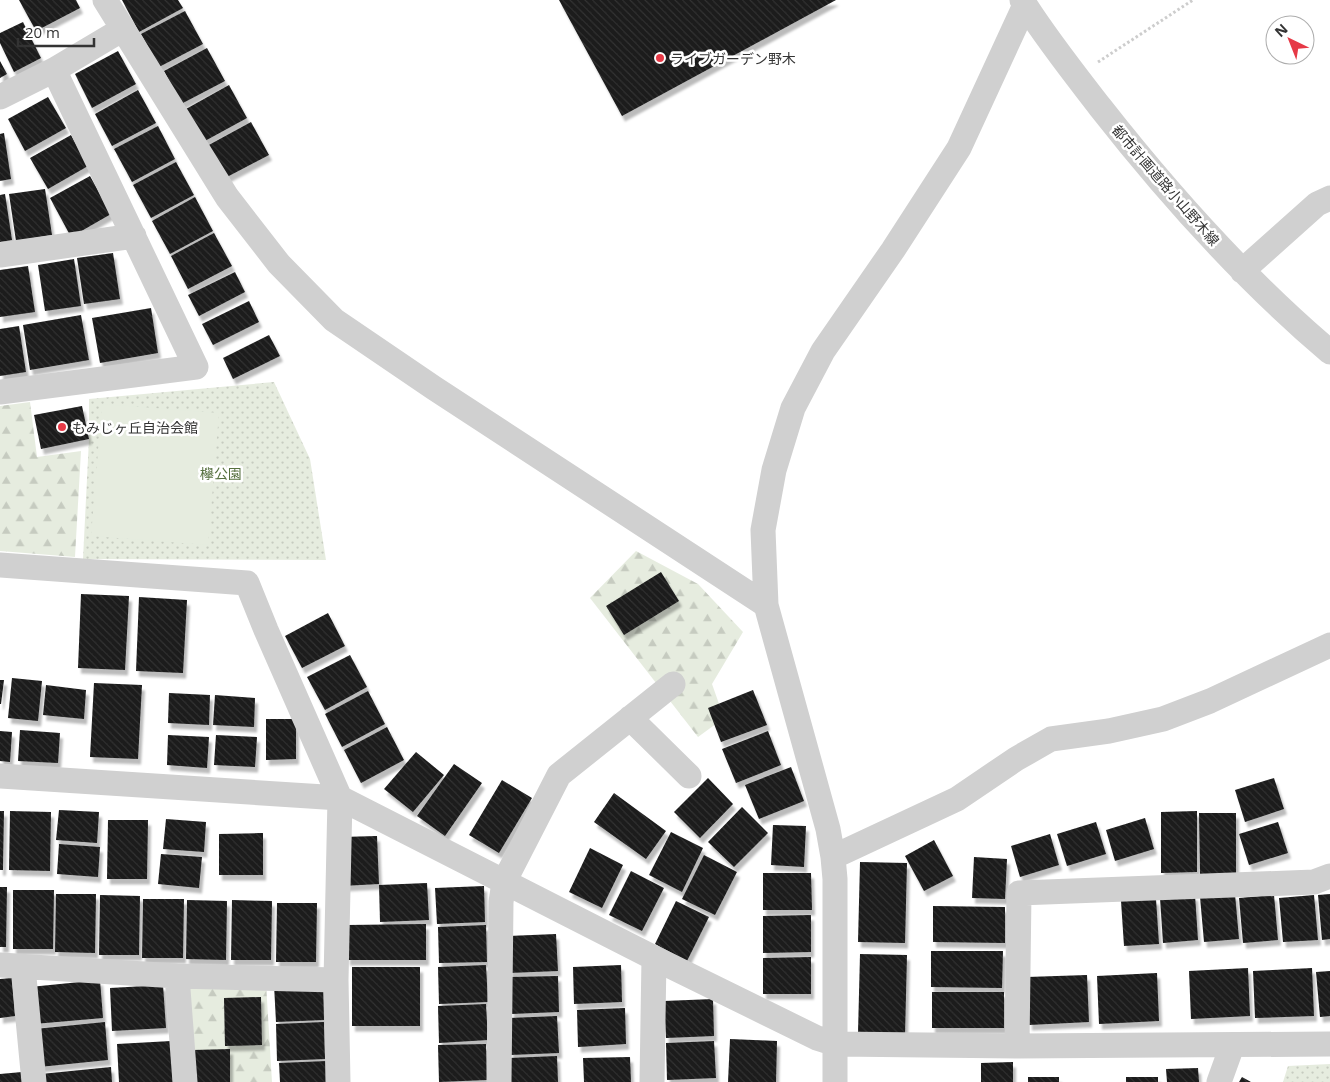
<svg xmlns="http://www.w3.org/2000/svg" width="1330" height="1082" viewBox="0 0 1330 1082" font-family="'Open Sans','Noto Sans JP',sans-serif">
	<defs>
		<pattern id="green-dots" width="8" height="8" patternUnits="userSpaceOnUse" patternTransform="scale(1.25)"><rect width="8" height="8" fill="#e6ecdf"/><path d="M2 2h.1M6 6h.1" fill="none" stroke="#c6cbc0" stroke-width="1.8" stroke-linecap="round"/></pattern>
		<pattern id="forest-firs" width="22" height="20" patternUnits="userSpaceOnUse" patternTransform="scale(1.25)"><rect width="22" height="20" fill="#e6ecdf"/><path d="M5 1l3.5 6h-7zM16 11l3.5 6h-7z" fill="#c6cbc0"/></pattern>
		<pattern id="building-back-hatch" width="6" height="6" patternUnits="userSpaceOnUse" patternTransform="scale(1.25)"><rect width="6" height="6" fill="#1a1a1a"/><path d="M-1 5l2 2M0 0l6 6M5-1l2 2" fill="none" stroke="#333"/></pattern>
		<filter id="shadow"><feDropShadow dx="3" dy="5.5" stdDeviation="1" flood-color="#0004"/></filter>
	</defs>
	<rect width="100%" height="100%" fill="#fff"/>
	<path fill="url(#green-dots)" d="M274 382 310 459 326 560 83 559 89 439V399Z
		M1330 1064V1082H1283L1288 1066Z"/>
	<path fill="url(#forest-firs)" d="M30 402 37 457 81 451 75 557 0 551V406Z
		M636 551 698 584 743 632 712 684 724 718 698 737 590 598Z
		M266 983 272 1082H189L184 989Z"/>
	<path fill="#e6ecdf" d="M102 404 219 413 208 545 91 536Z"/>
	<path fill="url(#building-back-hatch)" filter="url(#shadow)" d="M19 0H76L80 8 36 31Z
		M122 0H178L183 8 139 32Z
		M559 0H836L622 116Z
		M185 11 203 44 159 67 141 34Z
		M23 22 41 58 14 72 0 43V33Z
		M207 48 225 81 181 104 164 71Z
		M118 51 136 84 92 108 75 74Z
		M0 61 7 74 0 78Z
		M229 85 247 118 203 142 186 109Z
		M138 90 156 123 112 146 95 114Z
		M48 97 66 128 25 151 8 119Z
		M251 122 269 155 225 178 207 146Z
		M158 126 175 159 132 182 114 149Z
		M4 133 11 179 0 181V134Z
		M71 135 88 166 48 189 30 158Z
		M176 162 194 195 151 218 133 185Z
		M90 176 111 214 71 237 50 198Z
		M45 189 52 235 16 241 9 194Z
		M5 194 12 240 0 242V195Z
		M195 197 213 231 170 254 152 221Z
		M214 233 232 266 188 289 171 256Z
		M113 253 120 299 84 304 77 258Z
		M74 259 81 306 45 311 38 265Z
		M28 266 35 312 0 317V270Z
		M235 272 245 292 199 316 188 295Z
		M249 301 259 322 213 345 202 324Z
		M151 308 158 353 100 363 92 318Z
		M81 315 89 360 30 370 23 325Z
		M19 326 26 372 0 376V329Z
		M269 335 280 356 233 379 223 358Z
		M82 406 89 439 41 449 34 415Z
		M661 572 679 601 624 635 606 606Z
		M81 594 129 596 125 670 78 668Z
		M139 597 187 600 183 673 136 671Z
		M328 613 345 646 302 668 285 636Z
		M350 655 367 687 325 710 307 677Z
		M12 678 42 681 38 721 8 718Z
		M0 680H4L1 704H0Z
		M94 683 142 685 138 759 90 757Z
		M46 685 86 690 84 719 43 715Z
		M753 690 767 725 721 742 708 708Z
		M368 691 385 724 342 747 325 714Z
		M169 693 210 695 209 725 168 723Z
		M215 695 255 698 254 727 213 725Z
		M266 719H296V759L266 760Z
		M387 727 404 760 361 783 344 750Z
		M20 730 60 733 58 763 18 761Z
		M0 731 12 732 10 762 0 761Z
		M768 731 781 765 736 783 722 749Z
		M168 735 209 737 207 768 167 765Z
		M216 735 257 737 255 767 214 765Z
		M416 752 444 775 413 812 384 789Z
		M454 764 482 783 445 836 417 816Z
		M791 767 804 801 759 819 745 785Z
		M708 778 733 804 700 838 674 812Z
		M1274 778 1284 809 1245 822 1235 790Z
		M502 780 532 798 499 853 469 835Z
		M614 793 666 831 646 859 594 822Z
		M742 807 768 833 734 867 708 842Z
		M59 810 99 812 97 843 56 840Z
		M0 811H4L3 870H0Z
		M10 811 51 812 50 871 9 870Z
		M1197 811V872L1161 873V812Z
		M1199 813H1236V874H1200Z
		M1145 818 1154 849 1115 861 1106 830Z
		M166 819 206 822 204 852 163 849Z
		M108 820H148L147 879H107Z
		M1096 822 1106 854 1067 866 1057 834Z
		M1278 822 1288 853 1249 865 1239 834Z
		M773 825 806 826 804 867 771 865Z
		M671 832 703 848 682 892 649 875Z
		M263 833V875H219V834Z
		M1050 834 1059 865 1020 877 1011 846Z
		M377 836 379 884 342 886 341 837Z
		M934 840 953 876 924 891 905 856Z
		M59 844 100 847 98 877 57 874Z
		M590 848 623 865 602 908 569 892Z
		M161 854 202 857 199 888 158 884Z
		M704 855 737 872 715 915 682 899Z
		M974 857 1007 859 1005 899 972 898Z
		M860 862 907 863 905 943 858 942Z
		M631 871 664 888 642 931 609 915Z
		M763 873H811L812 910H763Z
		M427 883 429 920 380 922 379 885Z
		M484 886 485 922 437 924 435 888Z
		M0 887H7L6 947H0Z
		M13 890H54L53 949H13Z
		M56 894H96L95 953 55 952Z
		M1235 894 1239 939 1204 942 1200 897Z
		M1330 894V939L1322 940 1318 895Z
		M100 895 140 896 139 955H99Z
		M1195 895 1198 940 1163 943 1160 898Z
		M1274 895 1278 940 1243 943 1239 898Z
		M1314 895 1318 940 1283 942 1279 898Z
		M143 899H184L183 958H142Z
		M1156 899 1159 944 1124 946 1121 901Z
		M187 900 227 901 226 960 186 959Z
		M232 900 272 901 271 960H231Z
		M676 901 709 917 687 961 655 944Z
		M277 903H317L316 962H276Z
		M933 906 1005 907V943L933 942Z
		M811 915V952L763 953V916Z
		M426 924V960H347V925Z
		M486 925 487 962 439 963 438 927Z
		M556 934 558 971 509 973 508 936Z
		M931 951H1003L1002 988 931 987Z
		M860 954 907 955 905 1035 858 1033Z
		M811 957V994H763V958Z
		M486 965 488 1002 439 1004 438 967Z
		M621 965 622 1002 574 1004 573 967Z
		M352 967H420V1026H352Z
		M1248 968 1250 1016 1191 1019 1189 971Z
		M1312 968 1314 1016 1255 1018 1253 971Z
		M1330 971V1016L1320 1017 1316 972Z
		M1157 973 1159 1021 1099 1024 1097 976Z
		M1087 975 1089 1022 1029 1025 1027 977Z
		M558 976 559 1012 511 1014 510 977Z
		M12 978 15 1016 0 1018V979Z
		M100 980 103 1018 34 1024 30 987Z
		M323 983 324 1020 276 1022 274 985Z
		M163 985 166 1028 112 1031 110 988Z
		M932 992H1004V1028H932Z
		M261 997 262 1045 225 1046 224 998Z
		M713 999 714 1036 666 1038 664 1001Z
		M486 1004 488 1040 439 1043 438 1006Z
		M625 1008 626 1044 578 1047 577 1010Z
		M557 1016 559 1053 510 1055 509 1018Z
		M105 1022 108 1060 39 1067 35 1029Z
		M324 1022 325 1059 277 1061 276 1024Z
		M730 1039 777 1041 776 1082H728Z
		M171 1041 173 1082H119L117 1044Z
		M714 1041 716 1078 667 1080 666 1043Z
		M486 1044 487 1080 439 1082 438 1045Z
		M230 1049V1082H194L193 1050Z
		M557 1056 558 1082H510L509 1058Z
		M630 1057 631 1082H584L583 1058Z
		M327 1061 328 1082H280L279 1063Z
		M1013 1062V1082H981V1063Z
		M111 1067 112 1082H42L41 1074Z
		M1198 1068 1199 1082H1167L1166 1069Z
		M22 1072 23 1082H0V1074Z
		M1028 1077H1059V1082H1028Z
		M1126 1077H1158V1082H1126Z
		M1242 1077 1251 1082H1239Z"/>
	<g fill="none" stroke-linecap="round" stroke-linejoin="round">
		<path stroke="#cdcdcd" stroke-width="3" stroke-dasharray="2.5 2.5" stroke-linecap="butt" d="M1098 62 1193 0"/>
		<path stroke="#d0d0d0" stroke-width="25" d="M105 0 227 197 279 264 334 320 434 388 766 605
			M1022 0C1045 37 1073 72 1100 107 1169 195 1245 280 1330 352
			M0 97 54 70 123 29
			M0 255 134 236
			M1242 271 1317 204 1330 198
			M0 392 196 367 54 70
			M0 565 247 583 266 630 340 798 336 980 338 1082
			M630 718 689 776
			M0 776 340 798 654 958 817 1038 836 1044 1017 1046 1330 1044
			M833 857 957 799 1016 759 1051 739 1109 731 1163 719 1210 701 1330 645
			M0 965 177 976 336 980
			M23 967 34 1082
			M177 976 185 1082
			M1017 1046 1019 893 1314 882 1330 876
			M499 1082 501 902 504 882 559 775 673 684
			M652 1082 654 958
			M835 1082V879L833 857 828 829 766 605 763 530 774 470 793 408 823 351 893 250 959 148 1025 5
			M1219 1082 1232 1046"/>
	</g>
	<g fill="#e63946" stroke="#fff" stroke-width="2">
		<circle cx="660" cy="58" r="5"/>
		<circle cx="62" cy="427" r="5"/>
	</g>
	<g text-anchor="middle" dominant-baseline="central" stroke-width="5" stroke-linejoin="round" paint-order="stroke">
		<g font-size="14" fill="#333" stroke="#fff" text-anchor="start">
			<text x="670" y="58">ライブガーデン野木</text>
			<text x="72" y="427">もみじヶ丘自治会館</text>
		</g>
		<g font-size="14" fill="#333" stroke="#fff">
			<text transform="translate(1166 185) rotate(49)">都市計画道路小山野木線</text>
		</g>
		<g font-size="14" fill="#56703f" stroke="#fff">
			<text x="221" y="473">欅公園</text>
		</g>
	</g>
	<g transform="translate(1290 40) rotate(317)"><circle r="24" fill="#ffffff" stroke="#adadad"/>
	<path d="M0-4L9 19L0 12L-9 19Z" fill="#e63946"/>
	<text y="-8" font-size="14" font-weight="bold" text-anchor="middle" fill="#333333">N</text>
	</g>
	<path d="M18 38v8h76v-8" fill="none" stroke="#333333" stroke-width="2.5"/>
	<text x="25" y="38" font-size="15" fill="#333333" stroke="#ffffff" stroke-width="4" paint-order="stroke">20 m</text>
</svg>
